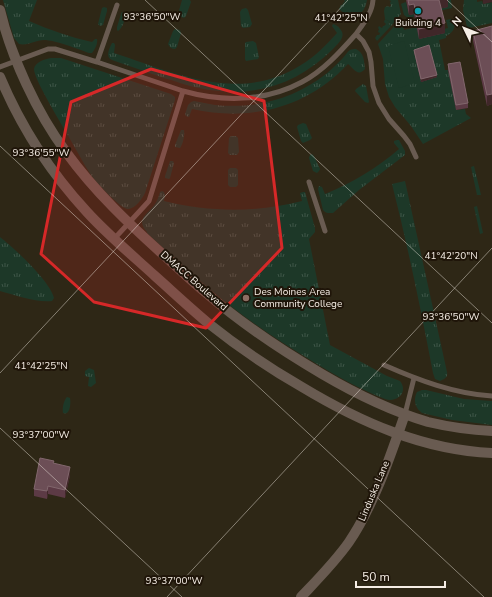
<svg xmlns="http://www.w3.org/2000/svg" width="492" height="597" viewBox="0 0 492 597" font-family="'Nunito Sans',sans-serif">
	<defs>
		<pattern id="grass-tufts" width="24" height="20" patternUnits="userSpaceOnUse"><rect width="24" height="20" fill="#1d3828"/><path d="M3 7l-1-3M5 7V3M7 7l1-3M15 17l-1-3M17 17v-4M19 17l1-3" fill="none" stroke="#3e5547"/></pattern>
	</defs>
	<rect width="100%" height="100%" fill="#291e12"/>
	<path fill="#2e2716" d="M0 0H492V597H0Z"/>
	<path fill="url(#grass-tufts)" d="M3 0H37L29 21C50 30 70 37 92 42L95 39H97C98 44 95 49 92 53H89C78 49 55 40 44 40 35 40 28 46 19 44L14 38Z
		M182 0H190L191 2 186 16 184 18 179 16 178 14Z
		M344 0H367C364 18 351 20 339 9L341 5H342L345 1Z
		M389 0H398L401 14 391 26 388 24 390 22 385 19 384 11 385 7H386L387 6 390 7 391 5 390 3 391 1Z
		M464 0H477V2L482 1 483 4 492 2V23L469 28 467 27 463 10Z
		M104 7 107 8V11L103 25 100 26 98 24 102 8Z
		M246 8 248 10 252 24 250 27 243 28 241 26 240 12 242 9Z
		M122 12 125 13C126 17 123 28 118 31L117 30V27L121 14Z
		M451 19H453C457 27 453 33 446 36V38L439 40 445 70H448L457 110 465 109 466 114 471 118 423 144 411 126 395 107 389 97 385 84 383 59 378 44 400 20 402 21 404 30 416 27 444 29 448 28 446 20Z
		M333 24C336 25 338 26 340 29 347 36 338 44 333 49 296 86 250 99 199 88 187 86 176 81 164 78 147 72 129 66 112 60 105 57 109 49 112 43H114L115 45 114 53C175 73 240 104 301 65 315 57 326 45 337 33L332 26Z
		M175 29 180 30 181 33 177 47 175 49C172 49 169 47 168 44L173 31Z
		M253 41 256 43 259 57 258 59 246 61 245 59V43L246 42Z
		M356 49C364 53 364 60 365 69 358 77 354 69 348 64 307 108 250 122 192 109L189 117 186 116 185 114 188 105 191 102 194 101C201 102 208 104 215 105 256 109 294 99 326 74 332 69 337 64 342 59 345 56 347 52 350 50 352 49 354 49 356 49Z
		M51 58H61L171 94 175 97V100L145 193C142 199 135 209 128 209 121 209 99 185 94 179 87 170 81 158 75 148 68 134 34 81 34 69 35 62 45 59 51 58Z
		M363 84 366 86 369 102 368 103 365 102 355 91 356 89Z
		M303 123 306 124 312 138 310 140 303 143 301 141 297 127 298 125Z
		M181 130H184C185 135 183 144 180 148L175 147V145Z
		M231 136H236L238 138 239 152 237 155H230L228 153 229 138Z
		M397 140H399L405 151V155L359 190 333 213C329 213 326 214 323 210L318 189 319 186 322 187 325 194C352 183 377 168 399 149L394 143V141Z
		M312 154 314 156 320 169 319 171 317 173 313 171 309 158 310 155Z
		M170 161H173L174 163 170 178 169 179 165 178V176Z
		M474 166 481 195H477L471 167Z
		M230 168H236L238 170V185L236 187H230L228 185V170Z
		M405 181 447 372C448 377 445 379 440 381L435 379 433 373C421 310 408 247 392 184Z
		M162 191 164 192 165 195 164 201C208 212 257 213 302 201L300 193 303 192H305L315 228V232L309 239 330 345 387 376 400 381C409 393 396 403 385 399 359 389 335 375 312 361 282 343 252 323 224 301 197 279 172 256 147 233V232C135 219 148 214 155 204 157 201 159 196 160 192Z
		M477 206 483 233 480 234 474 207Z
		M0 237C14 248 50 281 54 298L52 301C38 303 14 295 0 291Z
		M89 368 94 370 96 383 91 387 88 386 89 377 85 376V371Z
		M422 390H426L464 399 492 401V425L452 420 422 413C415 408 413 400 417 392Z
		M67 397 70 398C71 403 70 416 63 413 62 408 64 400 67 397Z"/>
	<path fill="#1d3828" d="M447 0H451L452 8 408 18 404 15 401 4 403 3 406 2 409 15Z
		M385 19 390 22 388 24 391 26 377 41 375 38 377 35H379L380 33 378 32 379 29 378 28 379 26 382 28 383 26H384L386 24 384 22Z
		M404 41 415 83 399 88 388 46Z"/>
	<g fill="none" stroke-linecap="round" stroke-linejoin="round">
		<path stroke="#695b51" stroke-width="5" d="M356 34C364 23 372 13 373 0
			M97 62 117 5
			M0 67 48 49H55L97 62 183 91 149 201 114 239
			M183 91C222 102 265 102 302 82 323 71 340 52 356 34L363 41 369 52 371 62 373 86 379 103 389 119 404 136 410 144 416 157
			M309 182 325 231
			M384 365C418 380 455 394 492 396
			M405 414 414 378"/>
		<path stroke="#695b51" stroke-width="10" d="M0 10C11 57 37 113 66 152 95 192 130 225 167 258 179 269 192 281 205 292 241 323 281 350 322 374 356 394 391 411 428 422 449 427 470 430 492 431
			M0 77C21 127 50 172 87 212 108 235 132 255 155 276 173 292 190 308 208 323 238 347 269 368 302 387 360 422 423 450 492 453
			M301 597C317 580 335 562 349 542 374 505 390 457 405 414"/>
	</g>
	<path fill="#5c3a45" d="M406 0H448V7L441 8 445 33 419 39 414 14 409 15Z
		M492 26V104L487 106 473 41V31Z
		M414 50 437 77 421 82 414 52Z
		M448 64 468 103V108L456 110 448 70Z
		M54 464 70 475 65 498 48 494 47 499 34 496V489Z"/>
	<path fill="#402729" d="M439 0H448V7L439 9Z
		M483 0H492V2L483 4Z
		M414 4V14L409 15V5Z
		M445 23V33L419 39V29Z
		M437 75V77L421 82V79Z
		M492 94V104L487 106V95Z
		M70 467V475L65 498V490Z
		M48 486V494L47 499V491Z"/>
	<path fill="#6c4e56" stroke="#82676d" d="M408 0H439L445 23 419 29 414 4 409 5Z
		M492 26V94L487 95 473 31Z
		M429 45 437 75 421 79 414 50Z
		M460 62 468 103 456 105 448 64Z
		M40 458 54 461 53 463 70 467 65 490 48 486 47 491 34 489Z"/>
	<path fill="#d62828" fill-opacity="0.2" stroke="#d62828" stroke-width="3" stroke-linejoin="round" d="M151 69 264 101 282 248 206 328 94 302 41 254 71 102Z"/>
	<path fill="none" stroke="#f5ede5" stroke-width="1" stroke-opacity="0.45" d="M145 0 492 323M447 0 492 42M0 146 484 597M0 373 348 0M0 428 182 597M167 597 492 248"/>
	<circle fill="#0f9aa8" stroke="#1f1509" stroke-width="1.5" cx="418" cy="11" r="4"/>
	<circle fill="#8d6e63" stroke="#1f1509" stroke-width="1.5" cx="246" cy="298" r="4"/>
	<g text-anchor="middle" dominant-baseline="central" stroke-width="4" stroke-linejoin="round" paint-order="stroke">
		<g font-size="10" fill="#f5ede5" stroke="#1f1509">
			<text x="418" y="23">Building 4</text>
			<text x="254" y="292" text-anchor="start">Des Moines Area<tspan x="254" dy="12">Community College</tspan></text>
		</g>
		<g font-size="10" fill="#f5ede5" stroke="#1f1509">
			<text transform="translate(194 281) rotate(41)">DMACC Boulevard</text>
			<text transform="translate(374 491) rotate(-67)">Linduska Lane</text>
		</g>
	</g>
	<g font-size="10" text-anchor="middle" fill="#f5ede5" stroke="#1f1509" stroke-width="4" stroke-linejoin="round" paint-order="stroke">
		<text x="152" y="20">93°36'50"W</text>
		<text x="341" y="21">41°42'25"N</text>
		<text x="41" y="156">93°36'55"W</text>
		<text x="451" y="259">41°42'20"N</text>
		<text x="451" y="320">93°36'50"W</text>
		<text x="41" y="369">41°42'25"N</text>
		<text x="41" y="438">93°37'00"W</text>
		<text x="174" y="584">93°37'00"W</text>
	</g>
	<g transform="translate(464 28) rotate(313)" stroke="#1f1509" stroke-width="3" paint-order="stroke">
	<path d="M0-3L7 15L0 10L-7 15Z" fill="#f5ede5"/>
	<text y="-6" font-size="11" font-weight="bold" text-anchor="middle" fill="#f5ede5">N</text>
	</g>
	<path d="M356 581v6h89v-6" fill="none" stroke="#f5ede5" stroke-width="2"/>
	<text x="362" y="581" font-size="12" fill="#f5ede5" stroke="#1f1509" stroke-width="3" paint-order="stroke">50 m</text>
</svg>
